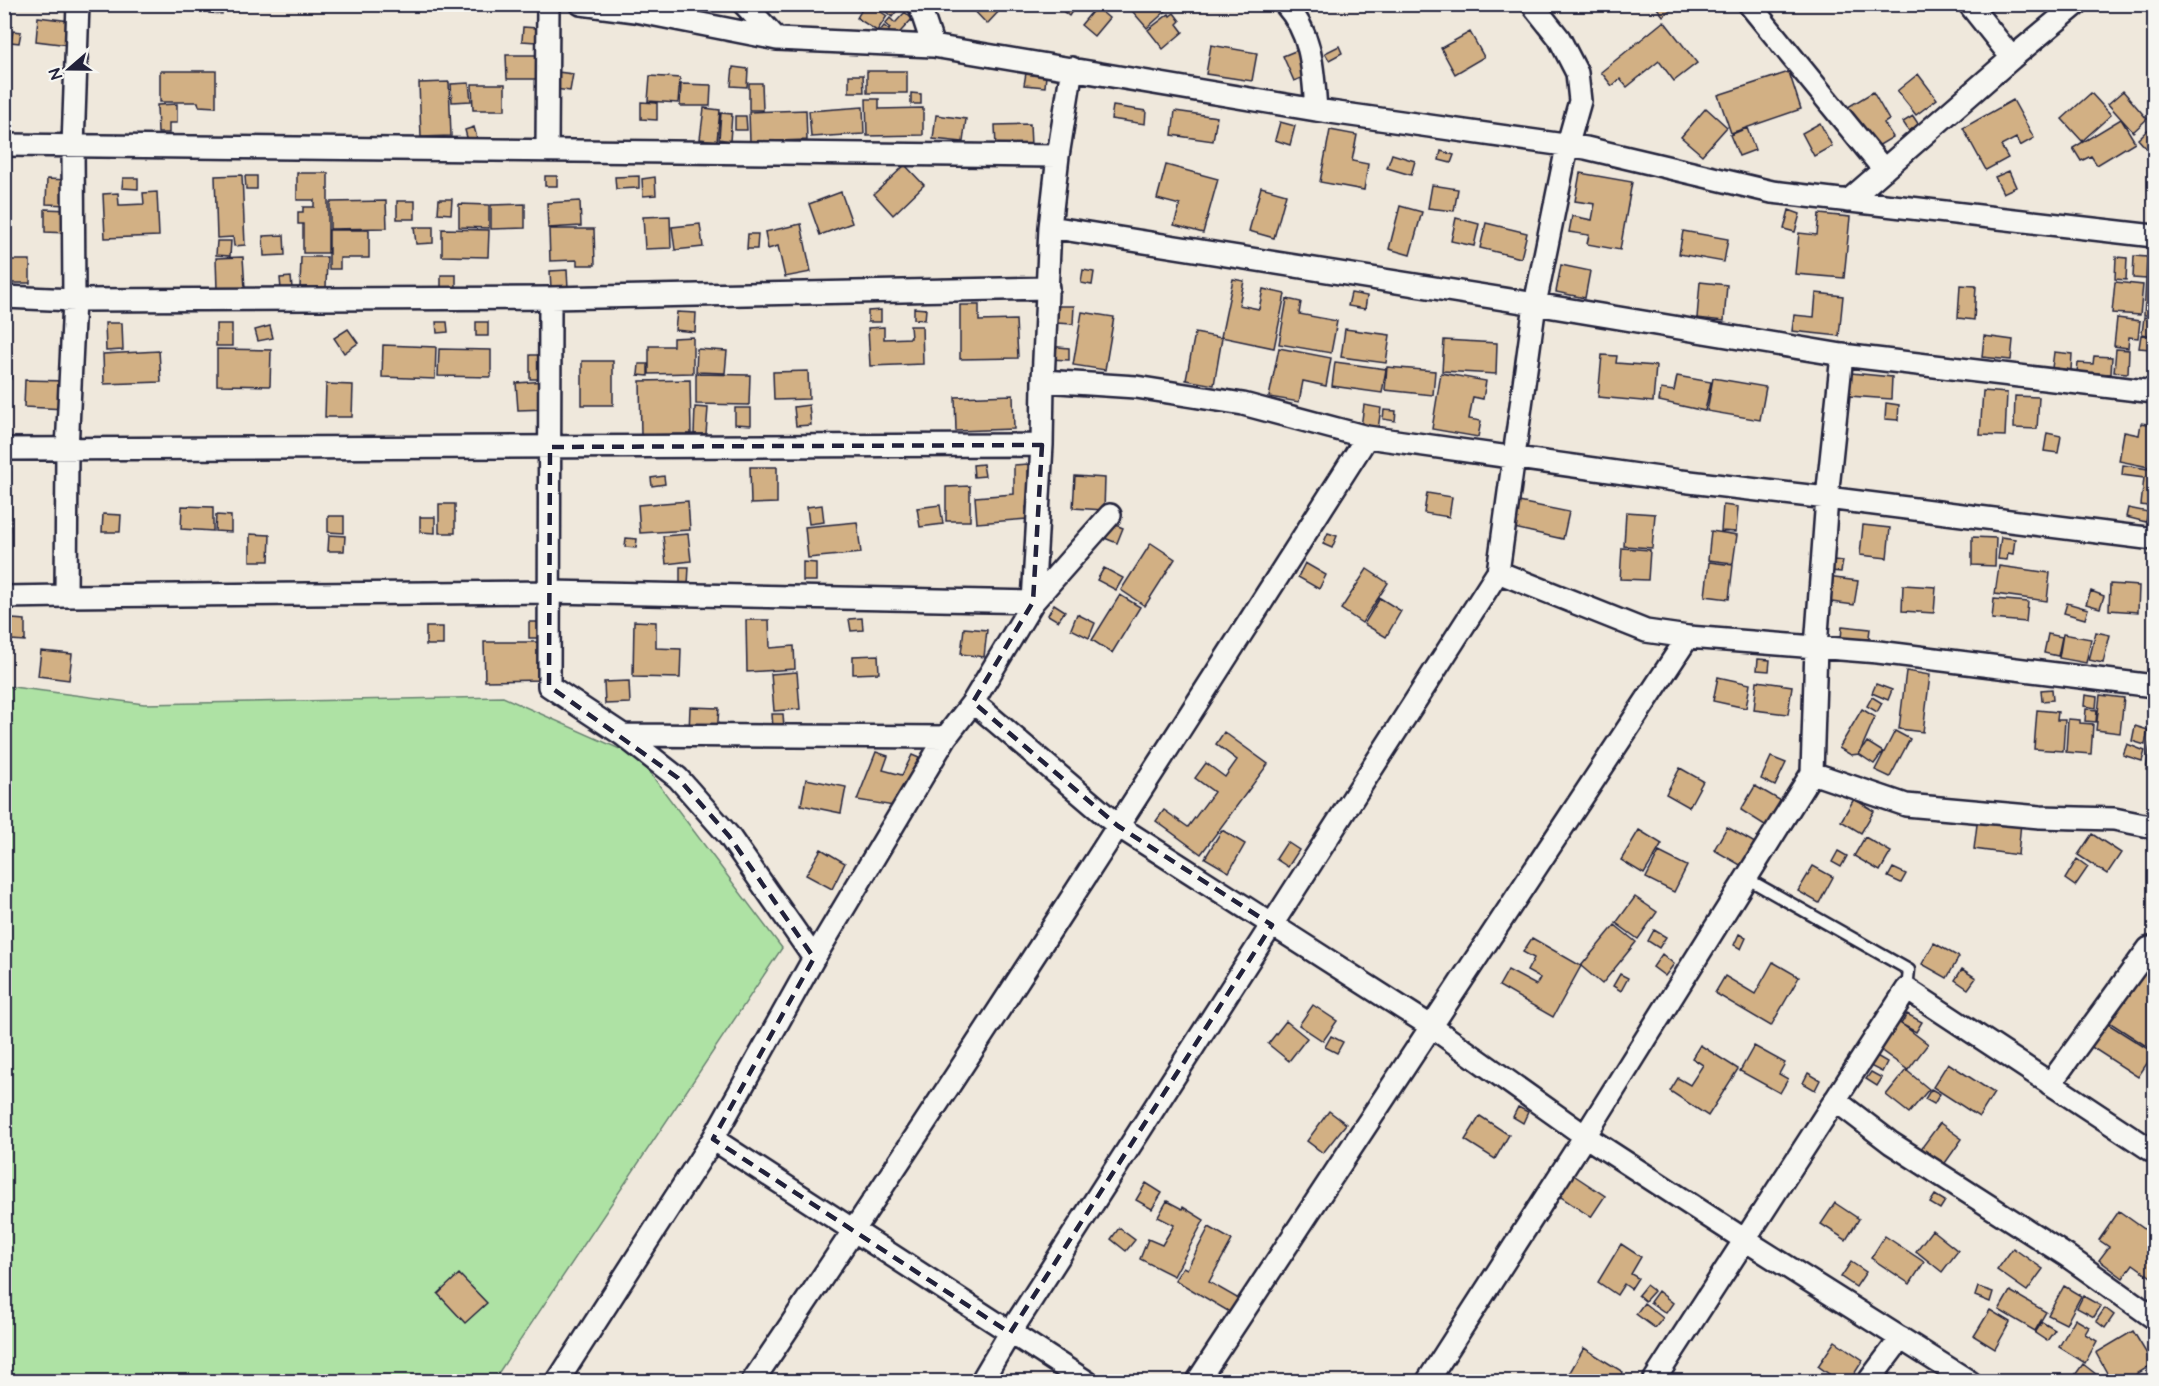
<svg xmlns="http://www.w3.org/2000/svg" width="2159" height="1386" viewBox="0 0 2159 1386" font-family="'Architects Daughter',sans-serif">
	<rect width="100%" height="100%" fill="#efe8dc"/>
	<filter id="ink" filterUnits="userSpaceOnUse"><feTurbulence type="fractalNoise" baseFrequency=".0167" numOctaves="2"/><feDisplacementMap in="SourceGraphic" scale="12" xChannelSelector="R" yChannelSelector="G"/><feConvolveMatrix kernelMatrix="1 2 1 2 8 2 1 2 1" color-interpolation-filters="sRGB"/></filter>
	<g filter="url(#ink)">
		<path fill="#aee2a4" stroke="#688270" stroke-width="1.5" d="M5 686 144 704 503 697 638 757 782 948 493 1381 5 1382Z"/>
		<path fill="#d2b084" stroke="#22223b" stroke-width="1.5" d="M209 4 222 5V14L209 13Z
			M865 4H869L887 16 877 31 857 18Z
			M877 4H902L892 17Z
			M968 4H996L1001 9 987 24Z
			M1062 4H1077L1069 16 1059 8Z
			M1126 4H1162L1167 10 1147 28Z
			M1654 4H1677L1663 16Z
			M1096 7 1109 18 1094 36 1081 25Z
			M905 12 912 19 891 42 880 31 884 26 889 30 890 28 885 24 890 18 895 23Z
			M1174 13 1180 21 1177 24 1183 32 1163 49 1148 30 1169 14 1170 16Z
			M38 17 70 21 68 45 36 41Z
			M1664 21 1697 63 1674 81 1659 61 1627 87 1620 79 1612 86 1601 72Z
			M523 27 537 28 536 42 522 41Z
			M13 31 21 32 19 43 11 42Z
			M1470 32 1484 57 1455 74 1441 48Z
			M1211 45 1257 53 1252 81 1206 74Z
			M1339 46 1342 53 1329 60 1325 53Z
			M1305 47 1315 72 1294 81 1283 56Z
			M506 55H538V79H507Z
			M733 67 748 69 747 87 731 86Z
			M542 70 573 74 570 91 539 87Z
			M160 71H216V107L199 106 198 102H160Z
			M867 71H907V93H867Z
			M1789 72 1801 109 1731 133 1718 95Z
			M1026 73 1046 75 1045 87 1024 85Z
			M1918 74 1937 99 1916 115 1897 91Z
			M849 75H863L864 92H849Z
			M650 76 680 78 678 103 648 101Z
			M449 82 451 136 421 137 419 83Z
			M469 83 471 101 452 102 451 84Z
			M749 83H762L763 110H749Z
			M472 84H505V110H473Z
			M681 84 711 85 710 106H680Z
			M2123 91 2147 119 2133 132 2108 104Z
			M1873 92 1889 120 1884 123 1893 137 1873 149 1848 107Z
			M911 93 921 94V104H911Z
			M2091 93 2111 115 2082 141 2062 119Z
			M866 99H879V109L923 108V135L867 136Z
			M2013 100 2034 138 2020 146 2016 138 2001 146 2008 158 1986 170 1963 128Z
			M641 102 657 103V120L641 119Z
			M177 104V123H169V133H158L157 105Z
			M1113 106 1146 111 1145 124 1111 119Z
			M863 107 864 134 811 137 809 111Z
			M704 108 720 110 717 141 700 139Z
			M1706 108 1727 127 1702 155 1681 137Z
			M806 110 807 140 750 142 749 112Z
			M1175 111 1217 117 1213 141 1172 135Z
			M721 113 732 114 730 141 719 139Z
			M936 115 966 119 963 142 933 139Z
			M735 116H746L747 130H735Z
			M1913 116 1919 125 1909 131 1903 122Z
			M2121 119 2135 142 2097 165 2091 156 2081 161 2073 148Z
			M1280 122 1295 126 1290 145 1275 140Z
			M1820 123 1832 146 1814 156 1802 133Z
			M1030 124 1031 146 996 148 995 125Z
			M2154 124V157L2138 139Z
			M474 127 477 138 468 141 465 130Z
			M1747 128 1755 150 1739 156 1730 135Z
			M1330 130 1357 135 1352 161 1368 164 1364 190 1320 182Z
			M1441 151 1454 155 1451 163 1439 160Z
			M1392 154 1415 161 1411 175 1387 168Z
			M905 165 924 185 893 215 874 194Z
			M1166 165 1218 179 1203 233 1174 225 1180 205 1157 199Z
			M2009 171 2016 187 2003 193 1995 177Z
			M297 173H328V253H303V224H298V212H303V207H314V200H297Z
			M1580 173 1632 182 1620 250 1587 244 1589 235 1569 232 1572 216 1592 220 1595 204 1575 201Z
			M242 175 245 245 234 246 233 237 217 238 215 176Z
			M245 176H257V189H246Z
			M545 176H557V186H545Z
			M639 176V188L616 189 615 177Z
			M655 177 656 195 643 196 642 179Z
			M123 178H138V189L122 188Z
			M47 179 68 180 67 205 46 204Z
			M1432 185 1458 189 1454 211 1428 208Z
			M1261 187 1286 194 1274 238 1249 231Z
			M157 192 159 236 105 238 103 194 118 193 119 205H122L144 204 143 193Z
			M841 192 852 223 820 235 809 204Z
			M439 199H452L451 214 438 213Z
			M386 201 387 228 330 229V202Z
			M397 201H415V219H397Z
			M580 201 581 226 548 228 547 203Z
			M459 204 489 205V228L459 227Z
			M525 204V228L491 229V205Z
			M1400 206 1422 212 1410 255 1389 249Z
			M45 209 69 210 68 233 45 232Z
			M1789 210 1800 214 1795 232 1784 229Z
			M1819 214 1850 217 1844 278 1795 274 1799 233 1817 235Z
			M670 216 671 248 645 249 643 217Z
			M1456 218 1479 224 1474 246 1451 241Z
			M1486 223 1527 233 1521 258 1480 248Z
			M700 224 703 247 675 250 672 227Z
			M801 224 811 272 785 277 778 246 768 249 765 232Z
			M414 227H433V243L416 244Z
			M442 229 489 230 488 257 442 256Z
			M549 229H594L595 265H577V260L550 261Z
			M329 230H369V258H340V269H329Z
			M1683 231 1728 239 1724 262 1679 254Z
			M748 234H758L757 249H747Z
			M284 235 285 255 264 256 263 236Z
			M217 241H231L230 256 216 255Z
			M2134 256 2147 257 2146 279 2133 278Z
			M243 257 245 289 217 290 216 258Z
			M301 257H327L326 288H300Z
			M2116 257 2127 258 2126 280 2115 279Z
			M4 260H30V283H4Z
			M1561 265 1590 271 1585 298 1556 292Z
			M567 270 568 288 551 289 550 271Z
			M1083 270 1094 272 1092 285 1081 283Z
			M441 275H456V287H441Z
			M291 277 292 288 281 289 280 278Z
			M1233 279 1244 281 1239 305 1259 309 1263 289 1285 294 1274 348 1221 337Z
			M2146 280 2154 281V315H2144Z
			M1700 282 1727 285 1724 321 1697 318Z
			M2115 282 2143 285 2140 315 2112 313Z
			M1960 285 1976 286 1974 320 1958 318Z
			M1351 293 1367 296 1365 309 1348 306Z
			M1816 293 1843 296 1839 336 1792 331 1794 315 1814 317Z
			M1287 299 1301 302 1299 314 1337 321 1331 353 1279 344Z
			M960 305H979V321L1016 320 1018 358 960 359Z
			M1057 306H1074L1073 324 1056 323Z
			M914 308 926 309 925 320 914 319Z
			M881 310V322H868V311Z
			M677 312 696 313 695 332 675 330Z
			M1082 312 1114 317 1105 370 1073 365Z
			M2144 317 2154 319V336L2142 334Z
			M2117 318 2140 321 2138 338 2129 337 2128 348 2114 346Z
			M436 322H447L448 332 437 333Z
			M476 322H488V336H476Z
			M105 323H122L123 350 106 351Z
			M216 324H232V346H216Z
			M270 326 273 338 258 341 255 330Z
			M910 326H922L923 364 870 366 868 328 884 327V339L911 338Z
			M348 329 358 343 344 353 334 338Z
			M1345 329 1390 335 1386 363 1341 357Z
			M1195 333 1222 338 1214 385 1186 380Z
			M2141 335 2151 336 2150 349 2139 348Z
			M1984 336 2013 340 2011 360 1982 357Z
			M693 337V373L649 374V346H673V338Z
			M1444 340 1497 343 1496 374 1442 371Z
			M383 345 436 347 435 379 382 377Z
			M1048 346 1069 348V360L1048 359Z
			M1279 348 1331 358 1326 386 1303 381 1299 402 1269 397Z
			M217 349 271 350 270 386 217 385Z
			M439 349 491 350V377L438 376Z
			M697 349 727 351 725 373 696 372Z
			M2116 349 2129 350 2128 373 2114 372Z
			M4 351H11V379H4Z
			M159 351 161 382 104 384 103 354Z
			M2054 352 2072 354 2071 370 2052 368Z
			M530 355H546V379H530Z
			M1602 355 1617 356 1616 363 1656 366 1653 402 1598 397Z
			M2094 356 2112 357 2111 374 2077 372 2078 363 2093 364Z
			M582 361H613V405H582Z
			M1335 362 1386 369 1382 393 1332 386Z
			M639 364H648V376L638 375Z
			M1387 367 1435 371 1433 395 1385 390Z
			M808 371 809 399 774 400 773 372Z
			M1441 373 1486 381 1483 399 1473 397 1469 419 1481 421 1478 437 1432 429Z
			M1851 373 1892 377 1891 399 1849 396Z
			M696 374 750 375 749 405 696 404Z
			M1677 376 1711 382 1705 411 1659 401 1661 389 1674 391Z
			M1713 378 1766 387 1760 420 1707 411Z
			M25 380 67 381 66 409 24 407Z
			M690 380 691 434 641 435 640 381Z
			M546 381 548 409 518 410 516 383Z
			M326 384 353 385 352 417H325Z
			M1983 391 2007 393 2005 436 1980 435Z
			M1013 395 1014 429 956 431 955 397Z
			M2015 396 2039 397 2037 429 2014 428Z
			M1886 403 1899 405 1898 420 1885 419Z
			M809 405 811 425 796 426 794 407Z
			M1364 405 1381 408 1378 429 1361 427Z
			M695 407 708 408 706 434H694Z
			M735 408H751V425L735 424Z
			M1384 410 1396 411 1395 421 1383 419Z
			M2141 423 2154 425V438L2149 467 2119 461 2124 432 2139 435Z
			M2047 433 2061 436 2058 453 2044 451Z
			M983 464 985 476 974 477 973 465Z
			M1028 464 1029 507H1026L1027 519 977 523 975 497 1014 494V465Z
			M2123 465 2154 470V507L2141 505 2144 478 2122 475Z
			M750 467H777V503L751 504Z
			M4 471 11 472 10 531H4Z
			M664 476 665 484 652 486 651 478Z
			M1075 476 1105 478 1104 510 1073 508Z
			M970 486V521H946V487Z
			M1427 493 1452 497 1449 517 1424 513Z
			M688 501 690 530 640 533 638 505Z
			M1519 502 1569 512 1563 539 1514 528Z
			M439 504H455V533H439Z
			M822 505 824 522 809 524 807 507Z
			M940 505 943 524 920 527 917 508Z
			M1723 505 1738 507 1736 532 1721 531Z
			M182 506 213 507V531L181 529Z
			M2128 508 2148 512 2146 522 2126 517Z
			M1626 512 1655 514 1652 548 1624 546Z
			M103 514 121 515 120 532H102Z
			M216 515 231 516V532L215 531Z
			M328 516H344V533L328 532Z
			M420 517H435V533L420 532Z
			M857 522 861 553 808 558 805 527Z
			M1108 522 1123 528 1117 543 1102 537Z
			M1863 525 1890 528 1887 558 1860 555Z
			M1711 531 1737 535 1733 563 1708 560Z
			M1328 533 1337 536 1332 548 1323 544Z
			M250 534 270 535 269 561H250Z
			M688 534 691 561 666 564 663 536Z
			M329 535 345 536 344 551H328Z
			M1972 537 1996 538 1995 566 1972 565Z
			M2001 537 2015 539 2013 554 2008 553 2007 560 1998 559Z
			M626 538 637 539 636 548 625 547Z
			M1151 543 1175 559 1145 606 1121 590Z
			M1622 548 1650 550 1648 580 1620 579Z
			M1833 560 1843 561 1841 572 1831 571Z
			M803 562 816 563V581H803Z
			M1709 562 1733 565 1729 599 1705 596Z
			M1305 563 1326 575 1319 589 1298 577Z
			M1999 566 2050 573 2047 601 1995 594Z
			M680 567H689L688 585H680Z
			M1104 568 1123 578 1116 590 1097 580Z
			M1367 569 1388 583 1362 623 1341 609Z
			M1827 577 1858 581 1854 605 1824 601Z
			M2110 584 2139 586 2138 612 2109 610Z
			M1903 585 1936 587 1934 613 1902 611Z
			M2091 591 2104 596 2100 608 2086 604Z
			M1120 595 1140 607 1112 653 1092 640Z
			M1380 598 1401 611 1386 637 1364 624Z
			M1994 599 2028 602 2026 622 1992 619Z
			M2067 603 2088 609 2085 619 2064 613Z
			M1054 604 1065 611 1058 621 1048 615Z
			M1077 614 1095 623 1089 638 1071 629Z
			M862 618 863 630 851 631 849 619Z
			M12 619 25 620V641L11 640Z
			M746 620H769L770 648 794 646 795 669 747 672Z
			M634 621 656 622V648L681 649 680 678 633 677Z
			M529 622H543V638H529Z
			M1842 626 1870 629 1868 644 1841 640Z
			M426 627H443V645H426Z
			M964 628 987 630 984 657 961 654Z
			M2096 632 2110 635 2103 663 2089 660Z
			M2048 634 2062 637 2058 656 2044 653Z
			M2063 634 2091 639 2086 663 2059 658Z
			M484 642H543L544 680 485 681Z
			M41 651 72 654 69 680 38 676Z
			M878 655 879 673 853 674V656Z
			M1758 659 1770 660 1769 671 1757 670Z
			M1906 671 1930 675 1923 732 1899 729Z
			M797 672 800 709 774 711 771 674Z
			M1718 677 1750 684 1746 708 1713 701Z
			M629 681 630 703 605 704 604 682Z
			M1757 681 1792 686 1788 714 1754 710Z
			M1876 684 1892 690 1888 700 1872 693Z
			M2052 689 2053 700 2042 701 2041 690Z
			M2085 695 2097 697 2096 708 2084 706Z
			M2100 695 2124 698 2120 733 2096 730Z
			M1872 697 1882 703 1877 712 1867 706Z
			M690 707 719 708 717 734 689 733Z
			M1862 709 1875 717 1859 754 1851 755 1839 748Z
			M2086 709 2097 710 2096 722 2085 721Z
			M2037 710 2058 712 2057 720H2065L2063 751 2034 749Z
			M772 714H783L784 728 773 729Z
			M2068 719 2080 720V723L2093 724 2091 754 2066 752Z
			M2135 726 2148 730 2145 745 2132 741Z
			M1895 731 1910 739 1890 777 1875 770Z
			M1224 732 1268 764 1201 854 1156 821 1164 810 1188 827 1214 792 1195 778 1206 763 1225 777 1237 760 1216 744Z
			M1867 742 1883 752 1874 764 1859 754Z
			M2127 744 2145 751 2142 761 2123 755Z
			M2150 744 2154 745V772L2146 770Z
			M876 752 888 756 883 770 902 775 912 755 926 761 906 808 857 800Z
			M1771 757 1786 763 1775 786 1761 779Z
			M1680 768 1703 781 1689 807 1666 794Z
			M806 779 846 787 841 813 801 805Z
			M1755 786 1783 802 1768 827 1741 810Z
			M1854 799 1874 811 1861 833 1841 821Z
			M1978 816 2021 822 2018 855 1974 849Z
			M1727 827 1755 843 1742 866 1714 850Z
			M1222 830 1245 844 1229 872 1205 858Z
			M1639 830 1662 844 1644 874 1621 860Z
			M2092 834 2121 853 2107 874 2078 855Z
			M1865 837 1891 852 1880 871 1854 856Z
			M1287 842 1299 850 1288 867 1276 859Z
			M821 849 845 863 832 889 806 875Z
			M1838 851 1847 856 1841 867 1832 862Z
			M1659 852 1687 866 1674 892 1646 878Z
			M2077 859 2088 867 2075 886 2065 879Z
			M1813 866 1833 877 1819 903 1798 891Z
			M1893 868 1906 874 1901 883 1888 877Z
			M1635 897 1657 912 1638 939 1616 923Z
			M1615 925 1636 942 1602 984 1581 966Z
			M1654 930 1666 937 1659 948 1648 941Z
			M1739 934 1746 938 1741 949 1734 945Z
			M1532 938 1581 966 1553 1017 1499 986 1508 970 1536 985 1540 978 1527 971 1534 958 1523 952Z
			M1934 943 1959 957 1947 978 1922 964Z
			M1662 954 1674 964 1665 976 1653 967Z
			M2149 959 2154 962V1051L2109 1022Z
			M1773 962 1799 977 1771 1026 1715 993 1725 976 1755 994Z
			M1962 969 1976 978 1968 989 1955 980Z
			M1620 974 1628 978 1621 991 1613 986Z
			M1313 1005 1337 1021 1323 1041 1299 1025Z
			M1907 1014 1922 1022 1916 1032 1901 1024Z
			M1286 1021 1307 1038 1289 1061 1268 1044Z
			M1899 1022 1928 1044 1908 1070 1879 1049Z
			M2105 1022 2154 1053 2138 1077 2090 1046Z
			M1331 1036 1343 1042 1337 1053 1325 1047Z
			M1700 1045 1738 1069 1708 1116 1670 1091 1678 1078 1690 1085 1703 1065 1692 1058Z
			M1754 1046 1785 1063 1779 1074 1788 1079 1780 1093 1740 1071Z
			M1875 1055 1887 1062 1882 1072 1870 1066Z
			M1948 1063 1994 1093 1979 1117 1933 1087Z
			M1906 1070 1929 1089 1909 1113 1886 1095Z
			M1871 1072 1882 1078 1877 1086 1866 1079Z
			M1808 1073 1820 1080 1815 1090 1803 1083Z
			M1931 1089 1940 1094 1934 1104 1925 1099Z
			M1518 1107 1528 1112 1523 1123 1513 1117Z
			M1329 1111 1346 1124 1323 1153 1307 1141Z
			M1480 1116 1509 1135 1495 1159 1465 1140Z
			M1940 1123 1962 1139 1943 1166 1920 1150Z
			M1572 1174 1605 1196 1591 1217 1558 1195Z
			M1146 1183 1162 1193 1152 1209 1136 1200Z
			M1935 1195 1945 1201 1940 1209 1930 1203Z
			M1167 1201 1182 1209 1183 1207 1204 1220 1174 1276 1140 1259 1148 1239 1162 1245 1174 1225 1158 1217Z
			M1835 1203 1859 1219 1846 1240 1821 1224Z
			M2119 1211 2154 1236V1279L2133 1264 2123 1278 2099 1260 2109 1247 2099 1240Z
			M1209 1227 1232 1240 1209 1282 1253 1307 1245 1321 1175 1280 1183 1267 1187 1269Z
			M1119 1228 1135 1240 1126 1251 1111 1239Z
			M1932 1230 1958 1251 1942 1272 1916 1251Z
			M1885 1236 1924 1262 1910 1284 1871 1258Z
			M1621 1244 1641 1257 1631 1274 1638 1278 1631 1289 1624 1284 1617 1295 1598 1282Z
			M2013 1248 2043 1269 2027 1291 1997 1270Z
			M1851 1262 1866 1272 1856 1287 1841 1277Z
			M459 1274 487 1303 465 1323 438 1294Z
			M1646 1285 1654 1291 1645 1301 1638 1295Z
			M2064 1286 2081 1296 2066 1324 2048 1315Z
			M1978 1287 1993 1292 1990 1302 1975 1296Z
			M1658 1291 1673 1303 1666 1313 1650 1302Z
			M2010 1291 2046 1312 2035 1331 1999 1310Z
			M2083 1296 2101 1306 2094 1317 2077 1308Z
			M1644 1303 1663 1318 1655 1328 1636 1314Z
			M2105 1308 2114 1315 2105 1328 2096 1321Z
			M1990 1310 2010 1322 1995 1349 1974 1336Z
			M2075 1319 2089 1327 2085 1334 2097 1341 2085 1363 2059 1347Z
			M2042 1322 2055 1330 2047 1341 2035 1333Z
			M2133 1331 2153 1364 2124 1382H2112L2096 1353Z
			M1835 1341 1863 1360 1849 1382H1840L1818 1366Z
			M1584 1348 1623 1372 1618 1382H1585L1570 1372Z
			M2083 1364 2106 1382H2070Z"/>
		<g fill="none" stroke-linecap="round" stroke-linejoin="round">
			<g stroke="#22223b" stroke-width="15">
				<path id="lane" d="M1746 878 1909 970 1907 989"/>
			</g>
			<g stroke="#22223b" stroke-width="26">
				<path id="street" d="M78 4 73 146 74 300 67 450 66 596 550 592 1033 602 1110 515
					M581 4 635 11 777 39 933 46 1316 110 1586 148 1772 192 2154 236
					M744 4 777 39
					M919 4 933 46
					M1285 4C1313 35 1313 71 1316 110
					M1749 4 1884 170
					M1969 4 2012 58
					M1072 68 1058 156 1050 227 1043 381 1136 387 1243 404 1367 437
					M4 145 1058 156
					M547 150 548 4
					M1848 201 2012 58 2077 4
					M1050 227 1535 304 1842 355 2154 392
					M4 297 74 300 550 298 1048 288
					M550 298 549 686 623 735 678 778 729 836 814 958
					M1842 355 1827 498 2154 539
					M4 449 1042 445
					M1498 572 1646 631 1688 637
					M4 597 66 596
					M973 702 1118 826 1432 1027 1585 1136 1745 1240 1970 1382
					M623 735 946 737
					M2050 1084 2149 948 2154 952
					M1835 1100 1891 1143 2067 1256 2154 1318
					M713 1139 1087 1382
					M557 1382 713 1139 814 958 946 737 973 702 1033 602 1042 445 1043 381
					M752 1382C963 1070 1165 754 1367 437L1681 481 1827 498 1816 647 1812 773 1906 805 2040 817 2114 819 2154 827
					M981 1382 1010 1333 1498 572 1535 304 1567 147 1580 101 1577 73 1559 38 1532 4
					M1197 1382 1688 637 1878 652 2154 686
					M1427 1382 1585 1136 1812 773
					M1653 1382 1907 989 2154 1152
					M1868 1382 1901 1338"/>
			</g>
			<use href="#lane" stroke="#f6f6f2" stroke-width="10"/>
			<use href="#street" stroke="#f6f6f2" stroke-width="21"/>
		</g>
	</g>
	<path fill="none" stroke="#22223b" stroke-width="4.5" stroke-dasharray="12 8" stroke-linejoin="round" d="M1042 445 1033 602 973 702 1118 826 1272 925 1010 1333 713 1139 814 958 729 836 678 778 549 686 550 447Z"/>
	<rect width="2159" height="1386" fill="none" stroke="#f6f6f2" stroke-width="24"/>
	<rect x="12" y="12" width="2135" height="1362" fill="none" stroke="#22223b" stroke-width="2" filter="url(#ink)"/>
	<g transform="translate(69 69) rotate(250)" stroke="#f6f6f2" stroke-width="4.5" paint-order="stroke">
	<path d="M0-4.5L10 22L0 15L-10 22Z" fill="#22223b"/>
	<text y="-9" font-size="16" font-weight="bold" text-anchor="middle" fill="#22223b">N</text>
	</g>
</svg>
